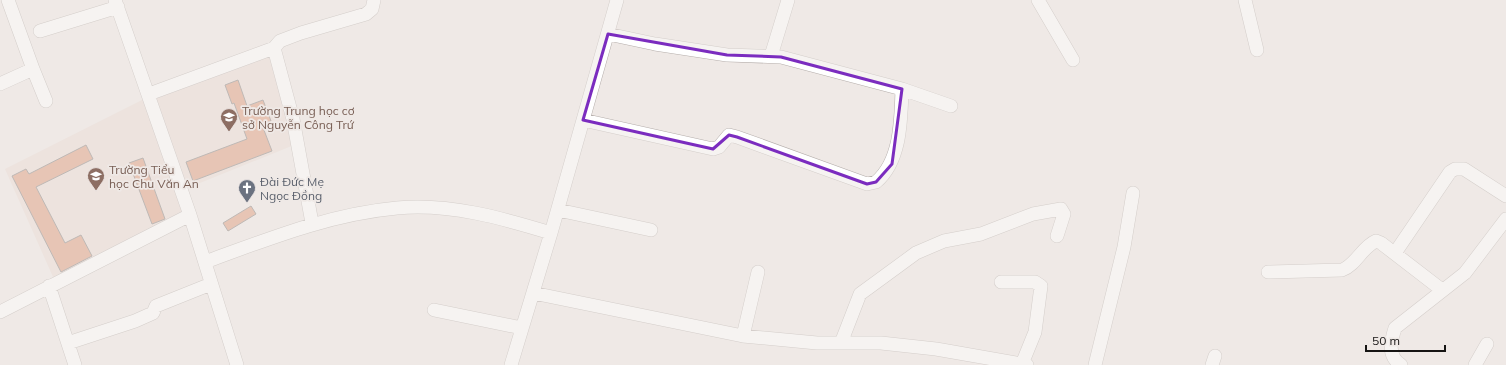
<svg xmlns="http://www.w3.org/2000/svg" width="1506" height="365" viewBox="0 0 1506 365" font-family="Mulish,sans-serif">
	<rect width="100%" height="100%" fill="#efe9e6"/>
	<path fill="#eadbd5" d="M271 53 294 145 185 189 153 96Z
		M146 98 186 213 54 279 5 169Z"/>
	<path fill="#dd9a7b" stroke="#847e7b" d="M238 80 247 106 263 100 271 121 262 125 272 151 193 181 186 162 247 139 234 103 232 104 225 85Z
		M86 145 93 159 36 187 65 243 81 235 92 256 61 272 12 176 26 169 29 174Z
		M143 158 165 219 152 224 129 163Z
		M251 206 256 214 228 231 223 223Z"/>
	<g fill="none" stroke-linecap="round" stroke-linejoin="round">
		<g stroke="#b5aeab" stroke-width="14">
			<path id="minor" d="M115 0 190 215 237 365
				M1038 0 1073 60
				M1245 0 1257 50
				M40 31 118 7
				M608 34 655 44 727 55 781 57 902 89 951 106
				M771 56 788 0
				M33 69 46 101
				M0 84 33 69 8 0
				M149 94 274 48
				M583 120 713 149 719 147 729 135 737 137 867 184 876 182C901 161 901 120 902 89
				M558 210 651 230
				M312 223 293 119 274 48 280 41 301 33 366 14 372 9 374 0
				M1395 253 1450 172 1455 169H1464L1506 196
				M205 262C268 239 330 214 397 208 449 203 502 218 551 233
				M1268 272 1342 270C1356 265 1362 247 1376 241L1381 243 1442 290
				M1001 282H1035L1041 286 1035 332 1022 364
				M49 286 75 365
				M533 293 743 336 817 343H881L936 349 1027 365
				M434 310 522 328
				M0 312 190 215
				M743 336 758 272
				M68 343 135 321 153 313 156 306 211 284
				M841 343 860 294 916 253 944 241 981 234 1033 214 1061 209 1064 214 1057 236
				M511 365 551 233 617 0
				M1095 365 1124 247 1133 193
				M1212 365 1215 356
				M1401 365C1387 356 1391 341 1395 328L1465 273 1506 219
				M1475 365 1487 344"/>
		</g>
		<use href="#minor" stroke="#fff" stroke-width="13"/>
	</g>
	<path d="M0 0H1506V365H0ZM608 34 727 55 781 57 902 89 892 164 876 182 867 184 737 137 729 135 713 149 583 120Z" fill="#efe9e6" fill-opacity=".55" fill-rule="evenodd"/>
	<path fill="none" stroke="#7b2cbf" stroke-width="3" stroke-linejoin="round" d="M608 34 727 55 781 57 902 89 892 164 876 182 867 184 737 137 729 135 713 149 583 120Z"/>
	<defs>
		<g id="school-pin" transform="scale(0.9)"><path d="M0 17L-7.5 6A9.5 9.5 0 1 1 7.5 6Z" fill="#8d6e63" stroke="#efe9e6"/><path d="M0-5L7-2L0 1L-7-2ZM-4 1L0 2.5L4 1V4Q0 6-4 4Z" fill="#fff"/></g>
		<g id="church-pin" transform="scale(0.9)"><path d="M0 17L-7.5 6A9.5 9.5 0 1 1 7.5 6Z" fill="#6b7280" stroke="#efe9e6"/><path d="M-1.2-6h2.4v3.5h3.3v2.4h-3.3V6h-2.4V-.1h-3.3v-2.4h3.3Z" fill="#fff"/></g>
	</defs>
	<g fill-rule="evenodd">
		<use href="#school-pin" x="229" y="117"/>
		<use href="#school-pin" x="96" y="176"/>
		<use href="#church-pin" x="247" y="188"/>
	</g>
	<g text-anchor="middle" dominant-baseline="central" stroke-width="3.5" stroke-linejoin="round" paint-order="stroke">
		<g font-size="12" fill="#785e54" stroke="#efe9e6" text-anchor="start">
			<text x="242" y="110">Trường Trung học cơ<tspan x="242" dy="14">sở Nguyễn Công Trứ</tspan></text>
			<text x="109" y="169">Trường Tiểu<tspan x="109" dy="14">học Chu Văn An</tspan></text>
		</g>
		<g font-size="12" fill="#5b616d" stroke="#efe9e6" text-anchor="start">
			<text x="260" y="181">Đài Đức Mẹ<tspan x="260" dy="14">Ngọc Đồng</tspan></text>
		</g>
	</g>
	<path d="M1366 345v6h79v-6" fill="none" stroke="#161413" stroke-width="2"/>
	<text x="1372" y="345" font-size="12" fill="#161413" stroke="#efe9e6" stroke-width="3" paint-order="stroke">50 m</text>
</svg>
